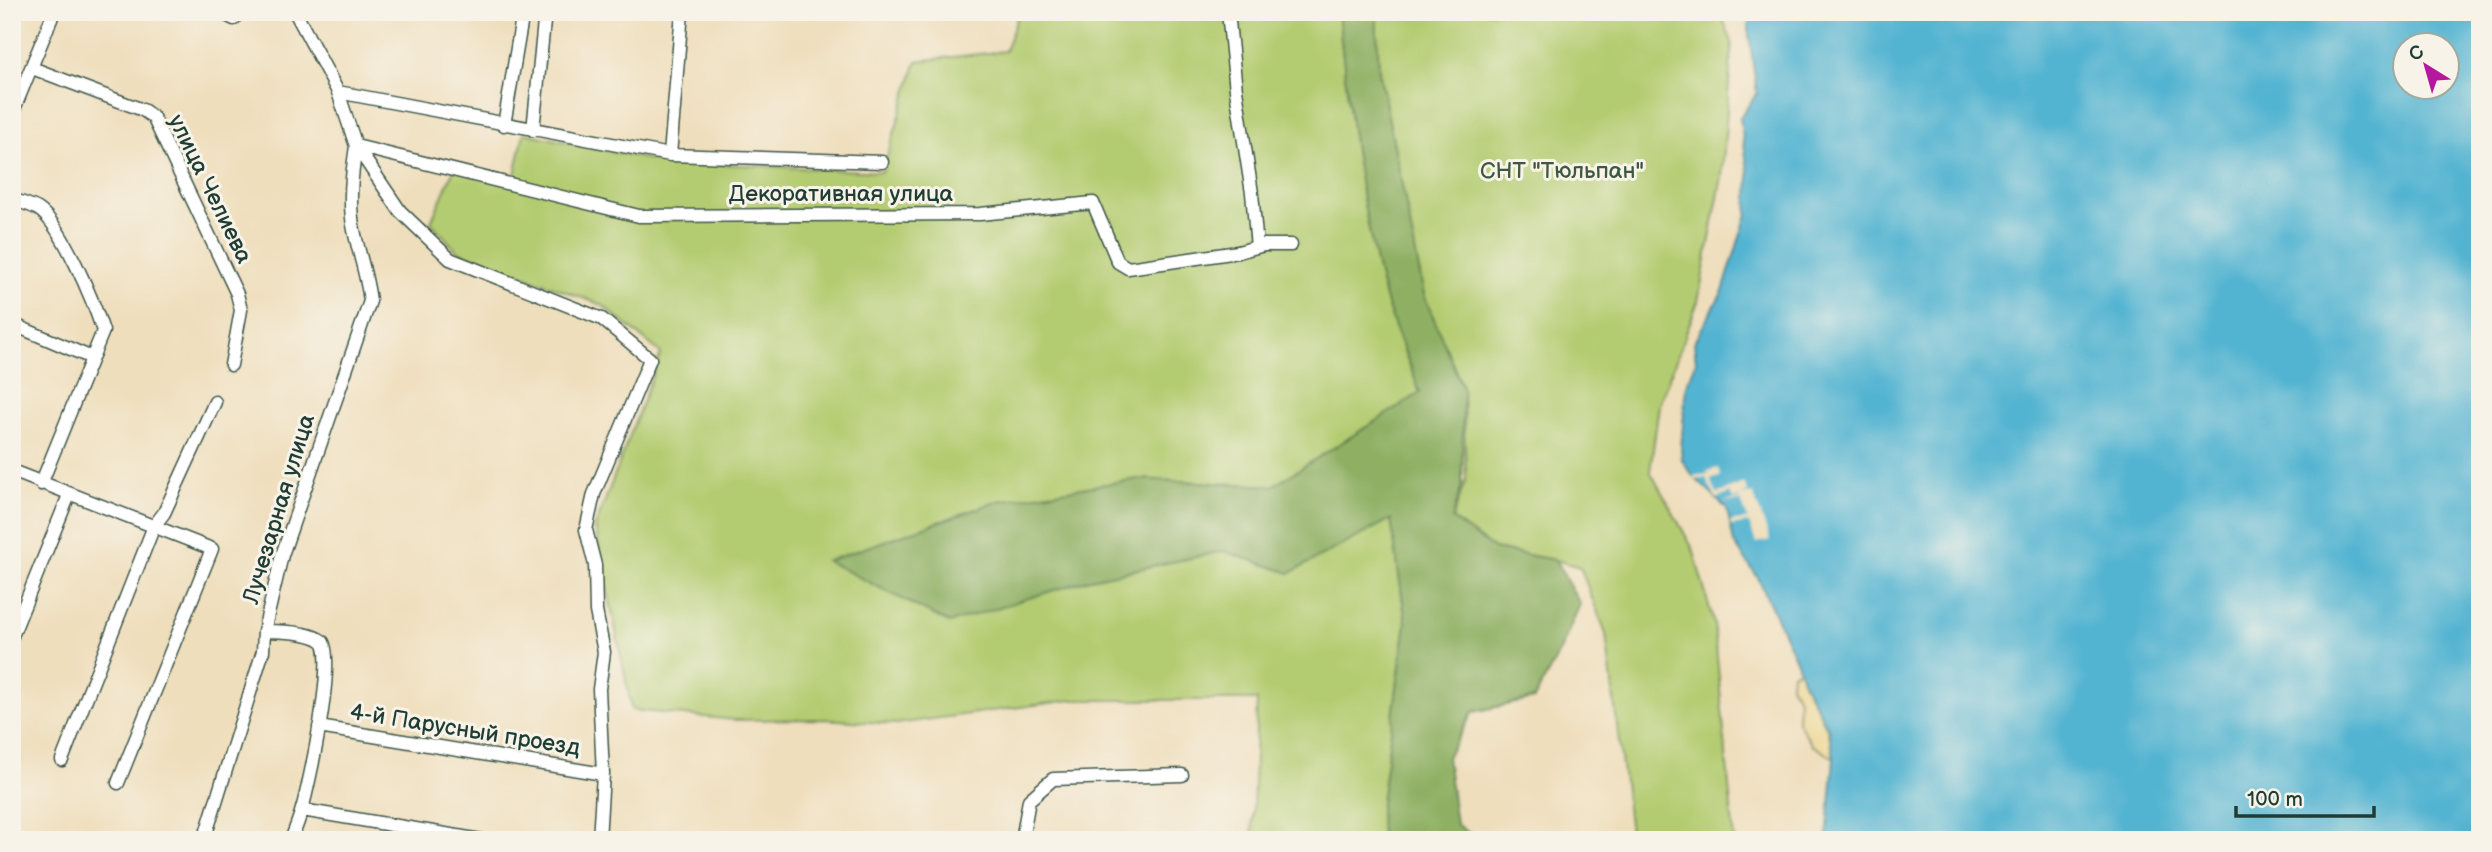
<svg xmlns="http://www.w3.org/2000/svg" width="2492" height="852" viewBox="0 0 2492 852" font-family="'Balsamiq Sans',sans-serif">
	<rect width="100%" height="100%" fill="#f7f3e8"/>
	<filter id="ink" filterUnits="userSpaceOnUse"><feTurbulence type="fractalNoise" baseFrequency=".0143" numOctaves="2"/><feDisplacementMap in="SourceGraphic" scale="14" xChannelSelector="R" yChannelSelector="G"/><feConvolveMatrix kernelMatrix="1 2 1 2 8 2 1 2 1" color-interpolation-filters="sRGB"/></filter>
	<filter id="wash" filterUnits="userSpaceOnUse"><feTurbulence type="fractalNoise" baseFrequency=".00686" numOctaves="4" result="noise"/><feDisplacementMap in="SourceGraphic" scale="28" xChannelSelector="R" yChannelSelector="G"/><feGaussianBlur stdDeviation="1.57" result="paint"/><feColorMatrix in="noise" values="0 0 0 0 0 0 0 0 0 0 0 0 0 0 0 0 0 1.4 0 .05"/><feComposite in="paint" operator="in"/></filter>
	<g filter="url(#wash)">
		<rect width="100%" height="100%" fill="#efdebc"/>
		<path fill="#b4cc71" stroke="#6a8452" stroke-width="2" d="M1019 12H1338C1348 105 1359 197 1382 287 1391 323 1408 358 1420 393L1273 486 1138 479 999 501 828 561 1090 579 1224 551 1290 573 1391 518 1406 623 1380 810 1381 840H1252L1257 700H1072L896 724 824 719 735 720 632 710 595 527 661 353 602 305 457 251 431 222 456 164 514 179 524 133 656 161 882 172 917 61 1005 51Z
			M1376 12H1720L1732 42 1722 176 1698 301 1659 405 1650 471 1693 549 1714 624 1734 840H1631L1606 634 1580 567 1555 560 1494 549 1452 519 1466 479 1463 389 1424 295 1379 71Z"/>
		<path fill="#8fb063" stroke="#57764c" stroke-width="2" d="M1338 12H1376L1379 71 1424 295 1463 389 1462 484 1452 519 1494 549 1555 560 1580 604 1560 651 1534 699 1473 712 1447 757 1456 824 1479 840H1381L1380 810 1406 623 1391 519 1290 573 1224 551 1090 579 949 623 827 561 999 501 1138 479 1273 486 1420 393C1409 358 1391 323 1382 287 1359 197 1348 105 1338 12Z"/>
		<path fill="#eeda9e" stroke="#868c69" stroke-width="2" d="M1799 670C1809 703 1830 719 1834 758L1812 745 1798 721 1799 699 1791 685 1792 673Z"/>
		<path fill="#52b4d1" stroke="#387882" stroke-width="2" fill-rule="evenodd" d="M1749 12H2480V840H1827L1834 758 1829 730 1802 680 1797 662 1758 578 1734 543 1727 509 1693 476 1682 460 1681 449 1686 388 1696 362 1694 342 1723 291 1747 214 1749 176 1740 118 1757 93 1749 35ZM2404 46H2446V88H2404Z"/>
		<path fill="#efdebc" d="M1718 468 1721 477 1710 479 1717 494 1744 483 1748 492 1741 496 1753 493 1770 540 1756 543 1749 523 1731 526 1730 522 1748 519 1741 501 1721 503 1739 499V497L1733 499 1730 493 1716 499 1706 478 1696 480 1693 476 1708 474 1707 471Z"/>
	</g>
	<g filter="url(#ink)">
		<g fill="none" stroke-linecap="round" stroke-linejoin="round">
			<g stroke="#3e5548" stroke-width="15">
				<path id="minor" d="M220 12 234 19
					M295 12 338 92 356 146 400 211 450 259 602 319 650 359 594 494 586 530 595 565 596 611 604 652 599 689 603 774 599 840
					M1228 12 1236 90 1252 193 1257 247
					M32 68 143 110 153 117 237 294 241 310 231 365
					M338 92 670 155 882 162
					M12 114 54 12
					M504 125 523 12
					M533 130 545 12
					M356 146 639 216 980 214 1093 203 1118 262 1128 268 1238 252 1264 245H1291
					M670 155 682 12
					M12 199C20 202 31 205 38 209 62 224 94 303 103 331L41 484
					M12 324 92 358
					M12 471 212 549 118 783
					M12 636 69 495
					M319 727 603 774
					M62 760 154 526 164 513 215 402
					M302 810 481 840
					M204 840 263 651 264 631
					M291 840C295 830 299 820 302 809 309 786 337 655 322 641 311 632 278 631 264 631L282 555 370 301C367 276 359 254 354 230 348 203 352 173 356 146
					M1022 840 1029 800 1053 779 1182 775"/>
			</g>
			<use href="#minor" stroke="#fff" stroke-width="12"/>
		</g>
	</g>
	<g text-anchor="middle" dominant-baseline="central" stroke-width="6" stroke-linejoin="round" paint-order="stroke">
		<g font-size="23" fill="#3d5a40" stroke="#f7f3e8">
			<text x="1562" y="171">СНТ "Тюльпан"</text>
		</g>
		<g font-size="23" fill="#1f3d34" stroke="#f7f3e8">
			<text transform="translate(210 189) rotate(64)">улица Челиева</text>
			<text x="841" y="194">Декоративная улица</text>
			<text transform="translate(279 509) rotate(-73)">Лучезарная улица</text>
			<text transform="translate(465 730) rotate(9)">4-й Парусный проезд</text>
		</g>
	</g>
	<rect width="2492" height="852" fill="none" stroke="#f7f3e8" stroke-width="42"/>
	<g transform="translate(2426 66) rotate(323)"><circle r="33" fill="#f7f3e8" stroke="#a1aaa0" stroke-width="2"/>
	<path d="M0-5L12 26L0 18L-12 26Z" fill="#b5179e"/>
	<text y="-10" font-size="19" font-weight="bold" text-anchor="middle" fill="#1f3d34">С</text>
	</g>
	<path d="M2236 806v10h138v-10" fill="none" stroke="#1f3d34" stroke-width="3.5"/>
	<text x="2247" y="806" font-size="21" fill="#1f3d34" stroke="#f7f3e8" stroke-width="5" paint-order="stroke">100 m</text>
</svg>
